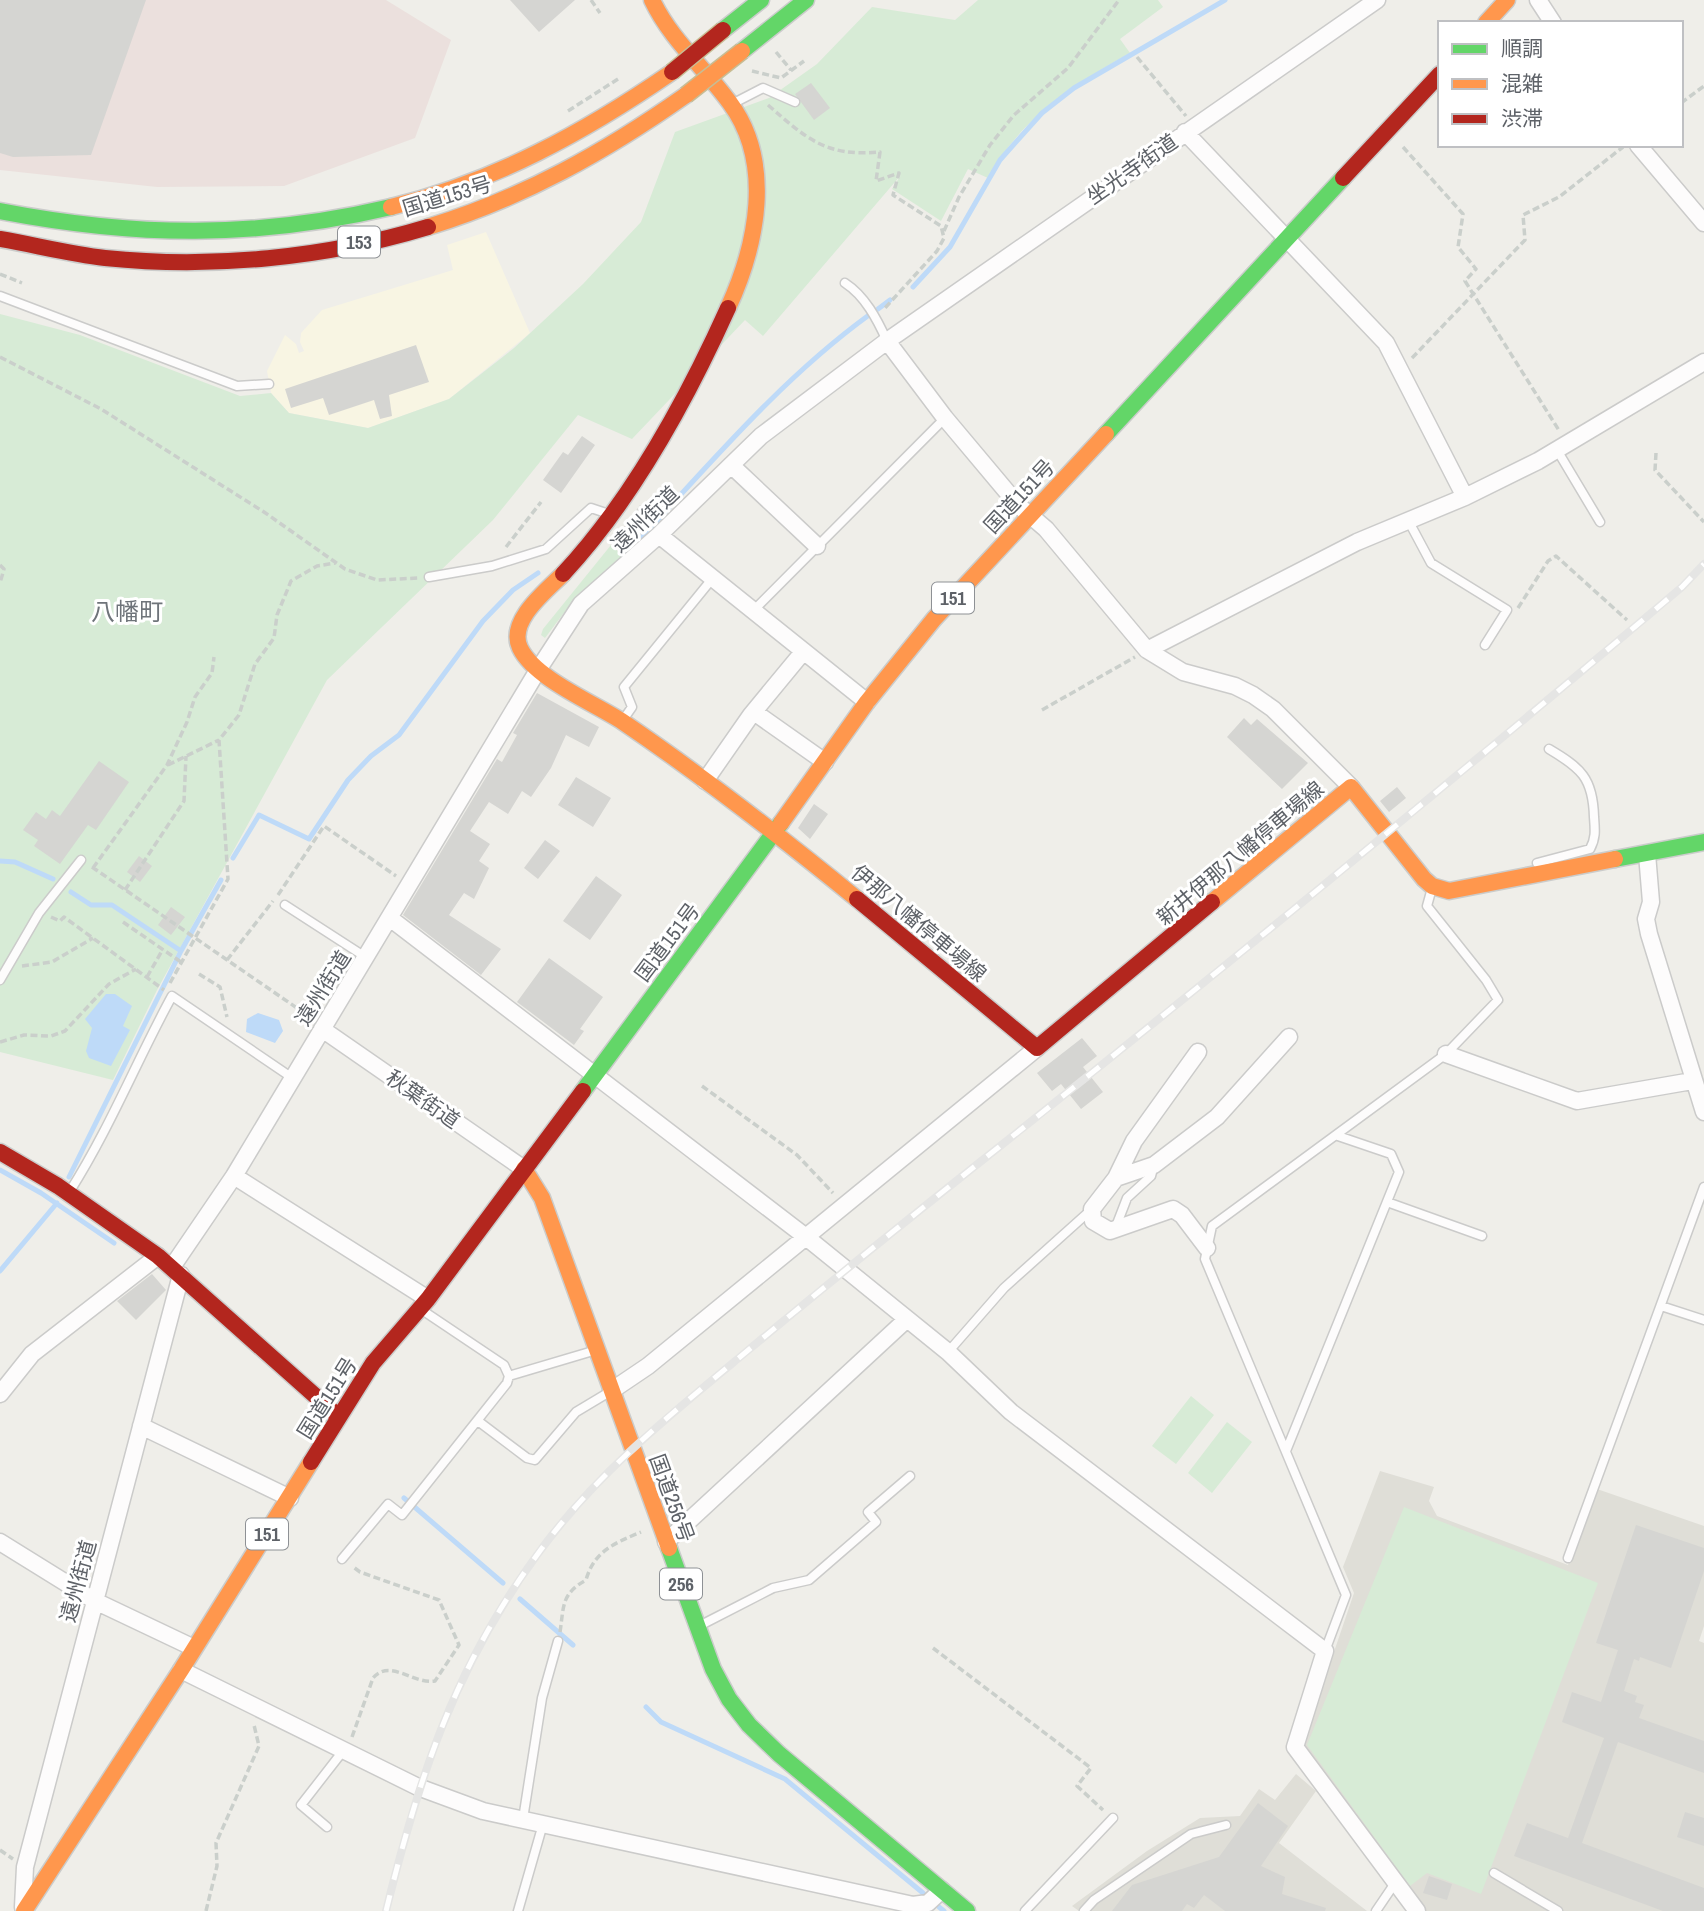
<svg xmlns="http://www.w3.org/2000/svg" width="1704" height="1911" viewBox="0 0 1704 1911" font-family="'Archivo Narrow','Noto Sans JP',sans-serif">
	<rect width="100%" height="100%" fill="#efeee9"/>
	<path fill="#f8f5e3" d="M486 232 530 333 449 399 368 428 289 413 271 393 267 371 285 335 296 344 299 353 304 351 300 342 301 333 322 310 453 270 447 245Z"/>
	<path fill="#dfded7" d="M1380 1471 1434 1487 1429 1501 1437 1516 1568 1565 1597 1489 1704 1526V1626L1699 1641 1704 1643V1911H1425L1302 1746 1354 1593 1343 1567Z
		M1296 1774 1316 1791 1279 1843 1367 1911H1079L1072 1906 1147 1851 1200 1818 1240 1816 1259 1789 1275 1800Z"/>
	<path fill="#ebe0dd" d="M0 0H386L451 40 415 138 284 186 157 187 0 170Z"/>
	<path fill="#d7ebd6" d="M978 0H1158L1163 7 1120 39 1130 53C1073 85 1020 119 988 178L968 169 941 221 892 189 901 175 763 336 745 320 632 439 578 415 493 520 327 680 157 990 113 1080 0 1052V314L80 335 240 396 271 393 289 413 368 428 449 399 514 348 583 284 641 222 675 132 769 98 817 64 872 7 955 20Z
		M611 545 624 557 576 597 545 638 541 635 543 629Z
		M1191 1396 1214 1415 1176 1464 1152 1446Z
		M1227 1422 1252 1442 1212 1493 1188 1473Z
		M1404 1507 1598 1583 1481 1894 1427 1873 1410 1886 1307 1745Z"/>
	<path fill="#bedaf8" d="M106 994H115L132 1006 123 1026 130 1030 111 1066 89 1058 86 1051 92 1028 85 1019Z
		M258 1013 279 1020 283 1031 275 1043 246 1032 247 1019Z"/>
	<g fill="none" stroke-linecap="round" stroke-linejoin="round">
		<path stroke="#bedaf8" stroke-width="5" d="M913 287 950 247 1000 160 1042 113 1074 88 1225 0
			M878 309 890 300
			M627 553C704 471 777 382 869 315
			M233 858 259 815 309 839 348 780 371 756 399 735 483 621 513 590 538 573
			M0 861 15 862 53 879
			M71 892 91 905H112L181 951
			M0 1170 41 1193 114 1243
			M69 1177 181 951 221 880
			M0 1271 57 1203
			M404 1498 503 1583
			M520 1599 573 1645
			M646 1707 661 1722 785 1779 923 1893
			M939 1907 944 1911"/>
	</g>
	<path fill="#d5d5d2" d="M0 0H146L91 155 13 157 0 153Z
		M510 0H575L539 32Z
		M811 83 830 108 814 120 795 94Z
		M416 345 429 382 389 395 392 416 380 419 374 400 329 415 323 398 291 408 285 389Z
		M582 436 595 445 561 493 543 480 563 452 568 455Z
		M640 505 656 519 626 551 614 541Z
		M537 693 599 727 589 747 566 735 551 768 531 797 522 791 508 814 489 802 470 831 490 844 479 861 489 868 474 899 464 893 449 915 501 949 481 975 403 915 497 759 502 762 517 735 513 733Z
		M1244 718 1251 725 1257 719 1308 763 1282 789 1227 737Z
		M99 761 129 782 96 830 88 825 60 864 34 846 38 840 23 830 36 812 46 819 52 810 60 816Z
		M576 777 611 798 593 827 558 805Z
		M1397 787 1406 798 1389 812 1380 801Z
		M814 804 828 814 810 839 798 828Z
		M545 840 560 851 538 879 524 868Z
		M139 856 152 866 140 882 127 872Z
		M596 876 622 895 590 940 563 921Z
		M171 907 185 917 171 935 158 925Z
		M549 958 603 997 580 1029 584 1031 574 1045 517 1002Z
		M1082 1038 1097 1056 1083 1067 1103 1092 1081 1109 1061 1084 1052 1091 1037 1073Z
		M152 1274 166 1290 136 1320 117 1301Z
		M1636 1525 1704 1548V1571L1671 1668 1640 1657 1639 1661 1634 1659 1624 1691 1637 1696 1635 1702 1644 1705 1639 1718 1704 1741V1773L1618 1742 1582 1843 1704 1888V1911H1663L1514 1856 1527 1823 1568 1838 1604 1738 1562 1722 1572 1692 1601 1702 1618 1650 1596 1643Z
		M1258 1803 1288 1826 1261 1866 1285 1877 1282 1894 1326 1908 1325 1911H1225L1204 1895 1194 1908 1187 1904 1182 1911H1112L1132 1885 1219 1857Z
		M1685 1812 1704 1818V1846L1677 1837Z
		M1429 1876 1452 1884 1447 1900 1423 1893Z"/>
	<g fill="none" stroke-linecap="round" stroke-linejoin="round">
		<g stroke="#cbcbca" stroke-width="11">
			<path id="lane" d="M732 104 763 88 795 102
				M845 283C865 296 877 319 887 341
				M0 296 237 386 269 384
				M1557 450 1600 522
				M1408 520 1431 563 1507 610 1485 645
				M429 577 492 566 546 549 591 508 606 513
				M753 611 945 418
				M623 720 632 707 624 687 712 579
				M1537 863 1590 849C1596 838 1595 830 1594 817 1593 778 1581 768 1549 749
				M285 905 367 958
				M0 980 39 913 81 860
				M70 1191C110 1128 137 1060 172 996L291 1077
				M1387 1202 1482 1236
				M1115 1229 1127 1198 1151 1176 1154 1165
				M1661 1306 1704 1320
				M948 1352 1004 1288 1092 1209
				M509 1376 593 1351
				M478 1421 527 1458 535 1460 576 1412 606 1394
				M1286 1451 1399 1172 1391 1154 1338 1136
				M1568 1558 1704 1187
				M342 1559 388 1504 402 1515 507 1383 509 1376 504 1365 422 1310
				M703 1624 773 1588 809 1580 876 1522 868 1512 910 1476
				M1325 1651 1346 1595 1205 1259 1212 1226 1446 1054 1498 1000 1486 980 1427 906 1432 888
				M523 1819 542 1698 558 1641
				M327 1827 301 1805 343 1751
				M1494 1873 1558 1911
				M518 1911 543 1824
				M1025 1911 1113 1818
				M1084 1911 1094 1900 1191 1834 1226 1825
				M1376 1911 1395 1883"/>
		</g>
		<g stroke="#cbcbca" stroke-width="19">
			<path id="street" d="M1538 0 1553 23
				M1185 132 1386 343 1465 497
				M1638 145 1704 223
				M887 341 945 418 1018 505 1046 529 1147 650 1183 672 1235 686 1253 695 1273 709 1351 787
				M731 465 817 546
				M659 535 867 702
				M1147 650 1357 542 1465 497 1538 461 1704 362
				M754 712 825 762
				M705 781 751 715 803 652
				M1647 854 1651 902 1646 919 1649 934 1704 1112
				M391 919 806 1237 948 1352 1011 1412 1325 1651 1295 1747 1417 1911
				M322 1029 524 1169
				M1198 1052 1134 1141 1116 1178 1092 1209 1093 1221 1110 1231 1173 1209 1182 1215 1207 1248
				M1446 1054 1577 1101 1692 1081
				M234 1176 428 1299
				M1116 1178 1154 1165 1217 1117 1289 1037
				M172 1267 234 1176 538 670 581 604 659 535 761 436 887 341 1377 0
				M611 1391 648 1366 1037 1048
				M0 1394 32 1354 158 1256
				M141 1426 290 1498
				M0 1542 95 1601 194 1648
				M666 1542 906 1320
				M181 1670 418 1787 483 1811 913 1905 928 1903 942 1890
				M23 1907 25 1867 181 1275"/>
		</g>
		<g stroke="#cbcccb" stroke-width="19">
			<path id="fast" d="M723 30 761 0
				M742 51 806 0
				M0 211C135 237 256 239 391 207
				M1106 434 1343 178
				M1615 859 1704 842
				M583 1091 781 823
				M669 1548 713 1669 729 1699 749 1725 779 1754 967 1911"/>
		</g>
		<g stroke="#cbcccb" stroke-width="19">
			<path id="slow" d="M652 0C671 40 704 67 730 103 774 163 757 245 728 308
				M1486 23 1507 0
				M391 207C494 182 585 132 672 72
				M428 227C523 198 605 152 686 95
				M563 574C547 590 507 621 520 648 535 679 594 703 623 722 704 777 781 837 857 899
				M781 823 867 702 934 619 1106 434
				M1212 902 1351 787 1424 879 1432 886 1449 891 1615 859
				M524 1169 542 1198 669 1548
				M24 1911 181 1670 311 1462"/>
		</g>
		<g stroke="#cbcccb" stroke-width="19">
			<path id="jam" d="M1343 178 1440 74
				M0 239C35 245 70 254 105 258 211 269 326 258 428 227
				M563 574C632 500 687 399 728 308
				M857 899 1037 1048 1212 902
				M0 1152 58 1186 158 1256 339 1417
				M311 1462 373 1363 428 1299 583 1091"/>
		</g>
		<path stroke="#cacfcb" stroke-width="3.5" stroke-dasharray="7 3.5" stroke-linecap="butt" d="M591 0 600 13
			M776 52 791 70
			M1137 57 1186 116
			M752 71 781 78 804 61
			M1681 103 1704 86
			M768 105C807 139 826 157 880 152L876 181 899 173 893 195 941 226 944 238 937 251 885 308
			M568 111 618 79
			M1403 147 1463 214 1458 247 1476 269 1465 281 1560 432
			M944 231 959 197 990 145 1014 115 1068 68 1119 0
			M0 274 22 283
			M0 357 101 409 264 512 345 569 377 580 418 578
			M1412 358 1525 240 1523 215 1559 197 1623 147
			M1656 453 1655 470 1704 522
			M506 547 541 502
			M0 565 4 569 0 583
			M1518 608 1548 561 1556 556 1627 620
			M1042 710 1135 657
			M168 765 219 740
			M92 867 310 1017
			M93 868 167 765 187 722 195 697 212 673 214 657
			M125 890 184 801 186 756
			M278 895 324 826 396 876
			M51 917 60 921 64 917 164 990
			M123 922 181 962
			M227 960 273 901
			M22 966 52 962 93 938
			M199 974 220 987 227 1017
			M147 977 163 949
			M170 983 228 879 219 740 239 715 255 664 274 638 277 615 291 581 317 566 335 563
			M0 1042 24 1035 51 1036 65 1031 109 984 136 969
			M702 1086 797 1155 833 1193
			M560 1632C564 1606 561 1594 586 1580 594 1551 615 1543 641 1532
			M933 1648 1091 1768 1077 1786 1103 1810
			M352 1737 373 1678C390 1658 414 1685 435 1681L459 1645 439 1600 360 1572 352 1566
			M0 1850 13 1859
			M206 1911 217 1866 216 1843 259 1746 254 1725"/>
		<use href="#lane" stroke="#fdfcfc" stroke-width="8"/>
		<use href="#street" stroke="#fdfcfc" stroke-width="16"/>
		<use href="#fast" stroke="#63d668" stroke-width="16"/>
		<use href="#slow" stroke="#ff974d" stroke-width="16"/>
		<use href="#jam" stroke="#b3261e" stroke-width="16"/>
		<g stroke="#e5e5e4" stroke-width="8">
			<path id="rail" d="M386 1911C419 1777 454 1668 537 1555 593 1477 666 1418 740 1357 825 1286 912 1216 999 1147 1229 964 1457 777 1682 587L1704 564"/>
		</g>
		<use href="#rail" stroke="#fff" stroke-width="5" stroke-dasharray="16" stroke-linecap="butt"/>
		<g stroke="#c7bd95" stroke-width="19" stroke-linecap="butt">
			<path id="slow-bridge" d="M686 95 742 51"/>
		</g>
		<g stroke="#c7bd95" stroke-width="19" stroke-linecap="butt">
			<path id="jam-bridge" d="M672 72 723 30"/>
		</g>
		<use href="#slow-bridge" stroke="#ff974d" stroke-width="16"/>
		<use href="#jam-bridge" stroke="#b3261e" stroke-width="16"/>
	</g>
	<g text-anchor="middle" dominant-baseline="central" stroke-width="6" stroke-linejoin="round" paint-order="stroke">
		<g fill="#fff" stroke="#8e9195" stroke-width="2">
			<rect x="338" y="226.5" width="42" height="31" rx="5"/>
			<rect x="932" y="582.5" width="42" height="31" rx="5"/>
			<rect x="246" y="1518.5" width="42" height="31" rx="5"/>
			<rect x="660" y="1568.5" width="42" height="31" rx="5"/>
		</g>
		<g font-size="19" font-weight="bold" fill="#5e6268">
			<text x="359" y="242">153</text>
			<text x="953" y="598">151</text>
			<text x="267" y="1534">151</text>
			<text x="681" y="1584">256</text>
		</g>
		<g font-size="21" fill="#5e6268" stroke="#fff">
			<text transform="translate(1132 169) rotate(-35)">坐光寺街道</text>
			<text transform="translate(447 196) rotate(-17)">国道153号</text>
			<text transform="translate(1019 496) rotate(-47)">国道151号</text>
			<text transform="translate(645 519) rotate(-44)">遠州街道</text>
			<text transform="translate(1240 853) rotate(-40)">新井伊那八幡停車場線</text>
			<text transform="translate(919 923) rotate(40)">伊那八幡停車場線</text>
			<text transform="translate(667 942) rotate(-53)">国道151号</text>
			<text transform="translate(323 988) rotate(-58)">遠州街道</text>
			<text transform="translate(423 1099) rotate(35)">秋葉街道</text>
			<text transform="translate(327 1398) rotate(-58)">国道151号</text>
			<text transform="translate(672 1498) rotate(70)">国道256号</text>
			<text transform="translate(78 1581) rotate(-75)">遠州街道</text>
		</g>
		<g font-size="24" fill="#6f747a" stroke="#fff">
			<text x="127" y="611">八幡町</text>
		</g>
	</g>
	<rect x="1438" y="21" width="245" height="126" fill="#ffffff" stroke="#bfc0c3" stroke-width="2"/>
	<rect x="1452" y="44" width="35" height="10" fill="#63d668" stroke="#bfc0c3" stroke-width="2"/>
	<text x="1501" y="56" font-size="21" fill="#5e6268">順調</text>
	<rect x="1452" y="79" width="35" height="10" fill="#ff974d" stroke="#bfc0c3" stroke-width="2"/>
	<text x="1501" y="91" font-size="21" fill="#5e6268">混雑</text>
	<rect x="1452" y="114" width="35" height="10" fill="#b3261e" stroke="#bfc0c3" stroke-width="2"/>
	<text x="1501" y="126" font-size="21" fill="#5e6268">渋滞</text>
</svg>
